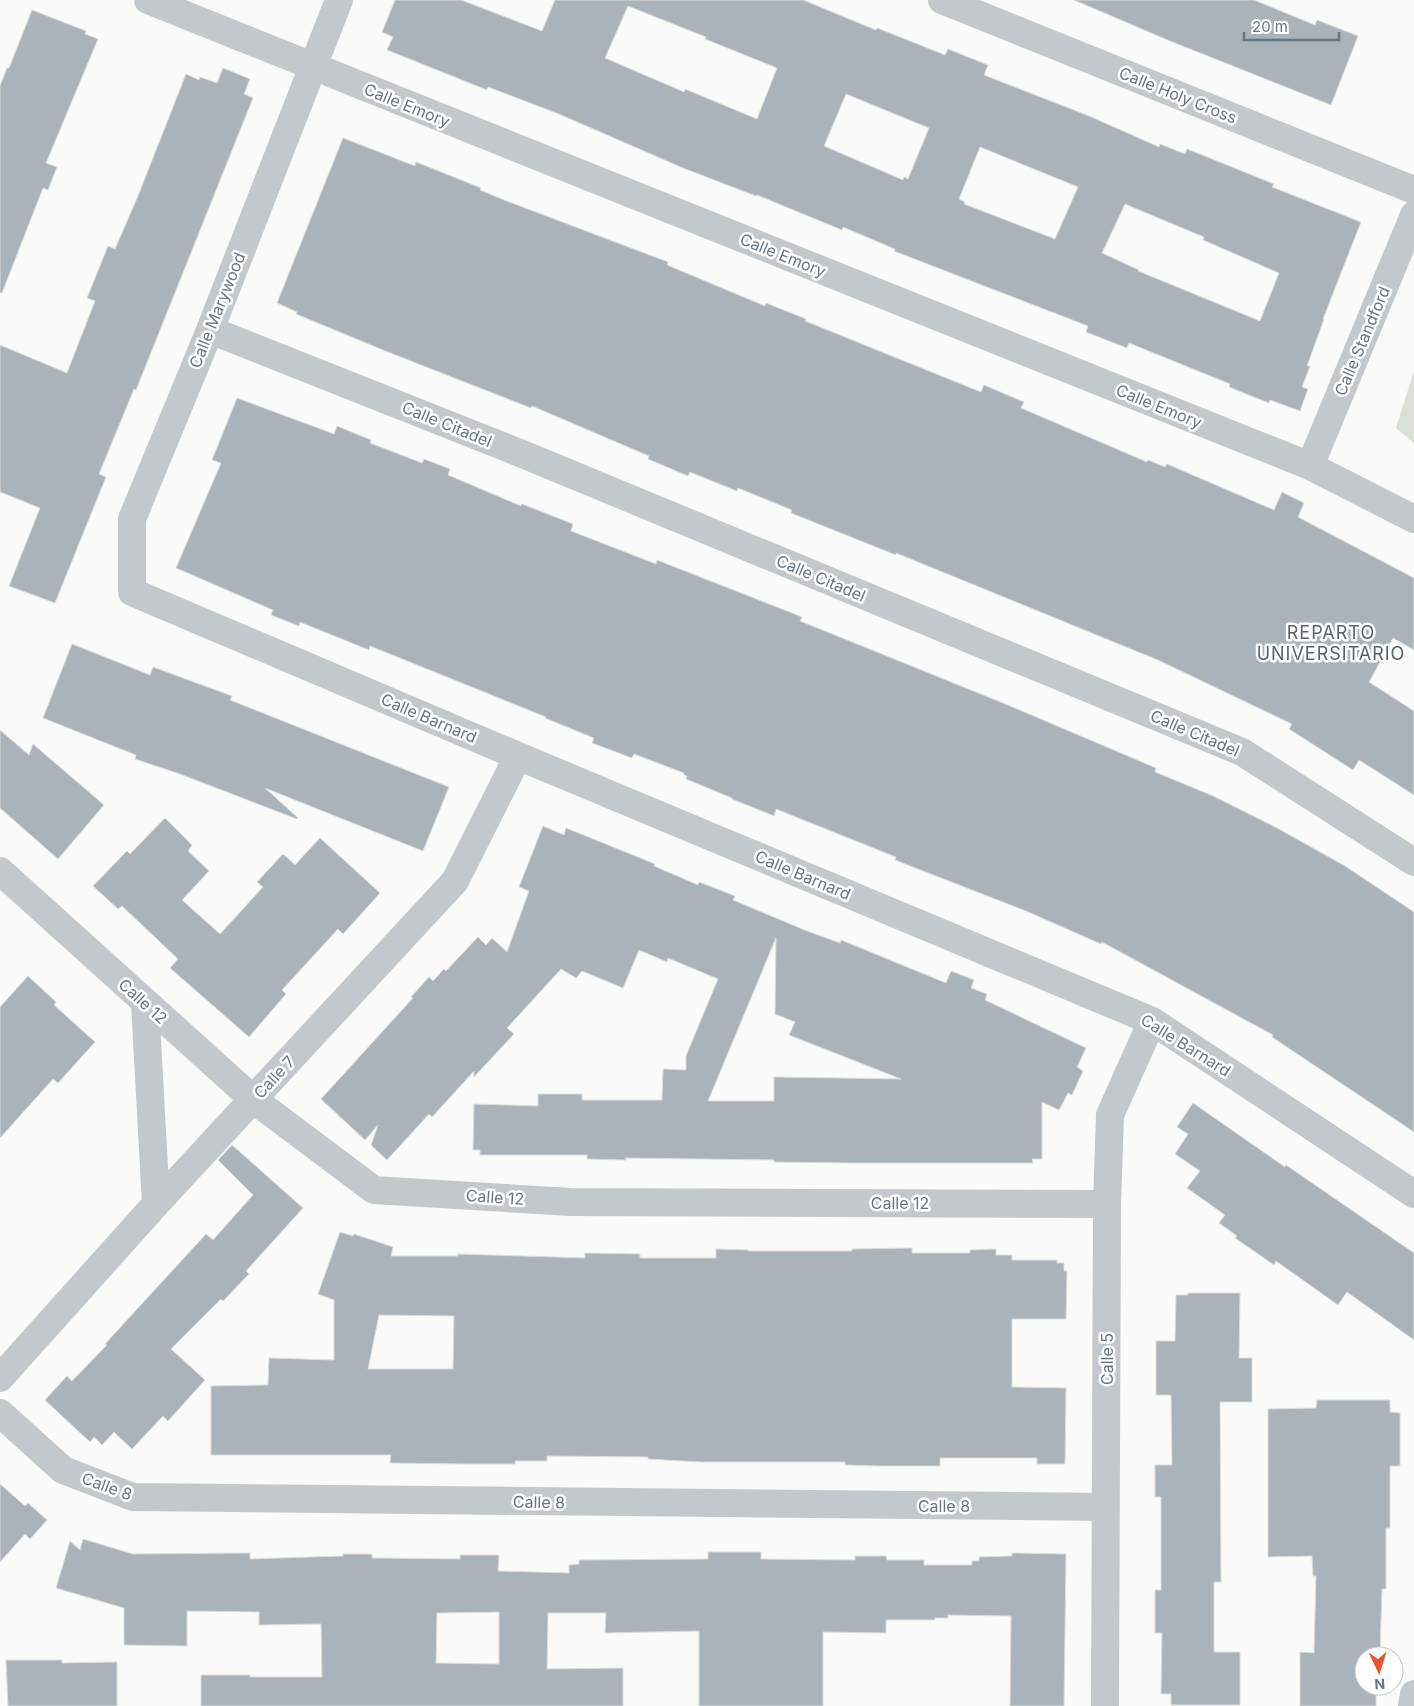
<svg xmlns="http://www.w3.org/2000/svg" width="1414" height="1706" viewBox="0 0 1414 1706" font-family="Inter,sans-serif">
	<rect width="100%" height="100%" fill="#fafaf8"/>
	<path fill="#dadfd7" d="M1414 371V443L1396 428Z"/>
	<path fill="#aab3b9" stroke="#dcdcda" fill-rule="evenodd" d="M395 0H461L542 31 555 0H803L876 30 877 28 945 55 948 49 988 65 984 75 1089 116 1159 147 1160 144 1185 154 1187 149 1207 157 1274 184 1272 187 1361 222 1323 319H1324L1307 366H1310L1302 387 1308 389 1300 411 1270 400 1269 403 1229 387 1230 384 1129 343 1127 348 1086 332 1088 326 894 251 895 249 843 227 842 230 757 195 756 196 683 168 559 114 488 87 487 90 387 50 393 37 382 32ZM628 6 706 37 705 39 777 68 757 119 685 89 684 92 605 58ZM846 94 929 128 908 179 904 177 903 180 824 146ZM980 147 1078 187 1055 239 964 204 965 202 959 199ZM1125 204 1204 237 1203 240 1279 273 1260 321 1138 271 1139 270 1102 253Z
		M1074 0H1254L1315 25 1317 20 1358 36 1331 105 1170 41Z
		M32 10 86 31 85 34 98 39 46 163 57 167 48 190 43 188 2 293H0V86L7 68H9Z
		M223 68 250 79 244 94 253 98 136 390 134 389 99 474 106 477 55 603 9 586 40 508 0 492V345L67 373 95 301 87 298 108 246 115 249 138 196 186 74 199 80 200 77 217 83Z
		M343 138 415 166 416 162 481 188 480 190 504 200 668 262 667 265 765 306 766 303 806 319 805 321 981 392 984 385 1024 402 1021 408 1147 462 1148 460 1165 467 1167 464 1274 510 1282 492 1304 503 1298 517 1414 578V650L1393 638 1369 682 1414 711V795L1359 760 1353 770 1289 729 1292 724 1158 660 896 553V555L791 513 792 510 738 488 737 491 690 472 688 476 648 459 649 456 532 406 531 408 388 352 296 314 297 312 277 303Z
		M237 398 334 434 337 426 371 440 370 443 422 463 424 459 450 469 448 475 521 506 522 504 573 524 571 531 656 564 657 560 802 617 800 621 1003 703 1156 768 1155 772 1213 796 1277 828 1345 866 1414 912V1132L1272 1037 1273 1035 1102 942 1101 944 1026 911 895 860 896 857 776 809 774 816 732 799V798L686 779 687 776 684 775V773L634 754 632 758 592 743 594 738 545 718 546 717 370 646 369 650 300 622 299 626 271 615 273 610 176 568 221 463 212 460Z
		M72 644 150 675 153 667 232 696 230 700 449 787 423 851 265 788 298 818 297 819 180 774 135 759 136 755 43 718Z
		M0 730 29 755 33 744 104 805 58 859 0 808Z
		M165 818 192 845 188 851 209 871 182 900 220 934 263 887 257 882 283 854 295 865 320 838 380 893 343 934 338 929 282 990 286 994 249 1037 170 968 178 959 122 906 118 909 93 886 127 851 130 854Z
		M543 826 564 835 566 828 655 864 654 866 698 885 699 882 735 896 733 900 807 931 840 943 841 940 946 983 951 971 974 980 971 988 987 994 985 1000 1086 1048 1077 1067 1083 1071 1072 1095 1068 1093 1059 1110 1042 1102V1159H1032L1033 1163H853L774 1162V1160L626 1158V1160L587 1159V1155H480V1150H473L474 1104 538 1106V1094H582V1100H662L663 1069 686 1070V1056L718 979 668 958 667 962 639 950 623 988 582 971 576 978 561 969 507 1028 514 1034 474 1077V1071L432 1117 429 1114 387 1160 371 1145 378 1125 365 1140 321 1099 413 998 411 997 429 977 433 981 444 969 446 971 478 937 486 945 492 938 507 952 529 891 519 887ZM776 938 775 1014 795 1022 789 1035 901 1079 774 1077V1101H708Z
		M28 976 56 1002 54 1005 95 1042 58 1083 53 1079 0 1138V1007Z
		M1193 1103 1285 1167 1286 1165 1414 1253V1340L1347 1292 1338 1305 1276 1261 1274 1265 1235 1238 1237 1236 1219 1223 1225 1215 1187 1188 1200 1171 1175 1154 1188 1134 1177 1127Z
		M232 1145 303 1208 246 1271 249 1274 223 1301 221 1299 171 1349 205 1380 168 1421 163 1416 132 1449 114 1432 102 1445 94 1437 90 1442 45 1400 67 1376 72 1381 107 1345 105 1344 206 1234 213 1240 253 1195 218 1160Z
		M340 1232 353 1236 354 1234 393 1247 391 1256H458V1254L585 1258V1253L640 1254V1258H716V1249L748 1250V1251H852V1249L912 1248V1253H970V1250L996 1249V1255H1012V1260H1057V1263H1064V1271H1067L1066 1319H1012V1387L1066 1388 1065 1464H1037V1458H940V1466H879L845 1465V1462H701L648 1459V1457L547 1456V1461H515V1464H469L390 1463 391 1455H211V1386L268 1385 269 1358 334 1360V1300L318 1294ZM379 1315 454 1316 453 1369H368Z
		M1188 1293H1240L1239 1358H1252V1402H1220L1221 1582H1214V1652H1240V1705H1171V1694H1161L1162 1633H1155V1590H1161V1497H1155V1465H1172L1171 1395H1156V1341H1175L1176 1295H1188Z
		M1317 1400H1390V1412L1400 1413V1466H1390V1528H1386V1589H1382L1380 1652H1377V1656H1364V1686H1376V1706H1300V1652L1314 1653 1316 1576H1313L1312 1556 1268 1557V1409L1316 1408Z
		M0 1484 25 1506 28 1503 47 1520 30 1539 25 1534 0 1562Z
		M83 1539 133 1554 250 1553V1559L343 1556V1554H372V1558L460 1559V1555H499L498 1571 569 1573V1565L579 1564V1560L708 1559V1552H761V1559L855 1560V1556H886L887 1560H924V1565H972V1561H979V1557L1012 1556V1553L1066 1554 1064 1706H1010L1011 1616 948 1615V1618H935V1620H886V1633L823 1632V1706H699V1631L605 1633 606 1613H548L547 1669 623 1668V1706H201V1675H250V1677H322L321 1624 259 1625V1612L187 1611V1646L124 1645V1608L56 1588 70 1541 80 1550ZM499 1612V1664L436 1663 437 1613Z
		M6 1660H62V1663L117 1662V1706H8Z"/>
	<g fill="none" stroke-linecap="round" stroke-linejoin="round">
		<path stroke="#c3c8cc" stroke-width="28" d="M148 0 1310 466 1414 519
			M339 0 210 330 132 519V592L518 756 1152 1021 1414 1194
			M942 0 1414 190
			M210 330 520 453 1242 752 1414 862
			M1310 466 1414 215
			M0 871 254 1100 374 1190 570 1202 1107 1204
			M145 1003 156 1204
			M0 1378 156 1204 455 881 518 756
			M0 1413 63 1470 133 1497 1106 1507
			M1105 1706 1107 1204 1110 1115 1152 1021
			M1412 1706 1414 1694"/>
	</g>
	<g text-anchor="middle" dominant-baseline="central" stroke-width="5" stroke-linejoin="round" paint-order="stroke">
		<g font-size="16" fill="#657683" stroke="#fff">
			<text transform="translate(1178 95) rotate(22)">Calle Holy Cross</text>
			<text transform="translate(407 105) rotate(22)">Calle Emory</text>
			<text transform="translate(783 255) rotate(22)">Calle Emory</text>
			<text transform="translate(217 310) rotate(-68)">Calle Marywood</text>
			<text transform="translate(1362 341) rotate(-67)">Calle Standford</text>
			<text transform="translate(1159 406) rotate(22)">Calle Emory</text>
			<text transform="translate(447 424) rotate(22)">Calle Citadel</text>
			<text transform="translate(821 578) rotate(23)">Calle Citadel</text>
			<text transform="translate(429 718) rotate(23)">Calle Barnard</text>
			<text transform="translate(1195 733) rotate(23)">Calle Citadel</text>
			<text transform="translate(803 875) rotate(23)">Calle Barnard</text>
			<text transform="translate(143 1001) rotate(42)">Calle 12</text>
			<text transform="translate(1186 1045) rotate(32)">Calle Barnard</text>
			<text transform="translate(274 1077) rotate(-47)">Calle 7</text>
			<text transform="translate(495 1197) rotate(4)">Calle 12</text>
			<text x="900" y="1203">Calle 12</text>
			<text transform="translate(1107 1359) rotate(-90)">Calle 5</text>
			<text transform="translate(107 1486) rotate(20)">Calle 8</text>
			<text transform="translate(539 1502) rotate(1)">Calle 8</text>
			<text x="944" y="1506">Calle 8</text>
		</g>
		<g font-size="18" letter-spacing="1" fill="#57646e" stroke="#fff">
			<text x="1331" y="632">REPARTO<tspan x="1331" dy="21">UNIVERSITARIO</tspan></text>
		</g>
	</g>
	<g transform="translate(1379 1671) rotate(176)"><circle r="24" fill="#ffffff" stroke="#c1c8cd"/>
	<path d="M0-4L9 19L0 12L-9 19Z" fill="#e4572e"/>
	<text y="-8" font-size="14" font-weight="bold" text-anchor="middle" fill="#657683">N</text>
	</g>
	<path d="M1244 32v8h95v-8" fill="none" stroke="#657683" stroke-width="2.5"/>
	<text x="1252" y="32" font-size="15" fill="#657683" stroke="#ffffff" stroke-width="4" paint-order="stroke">20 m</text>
</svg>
